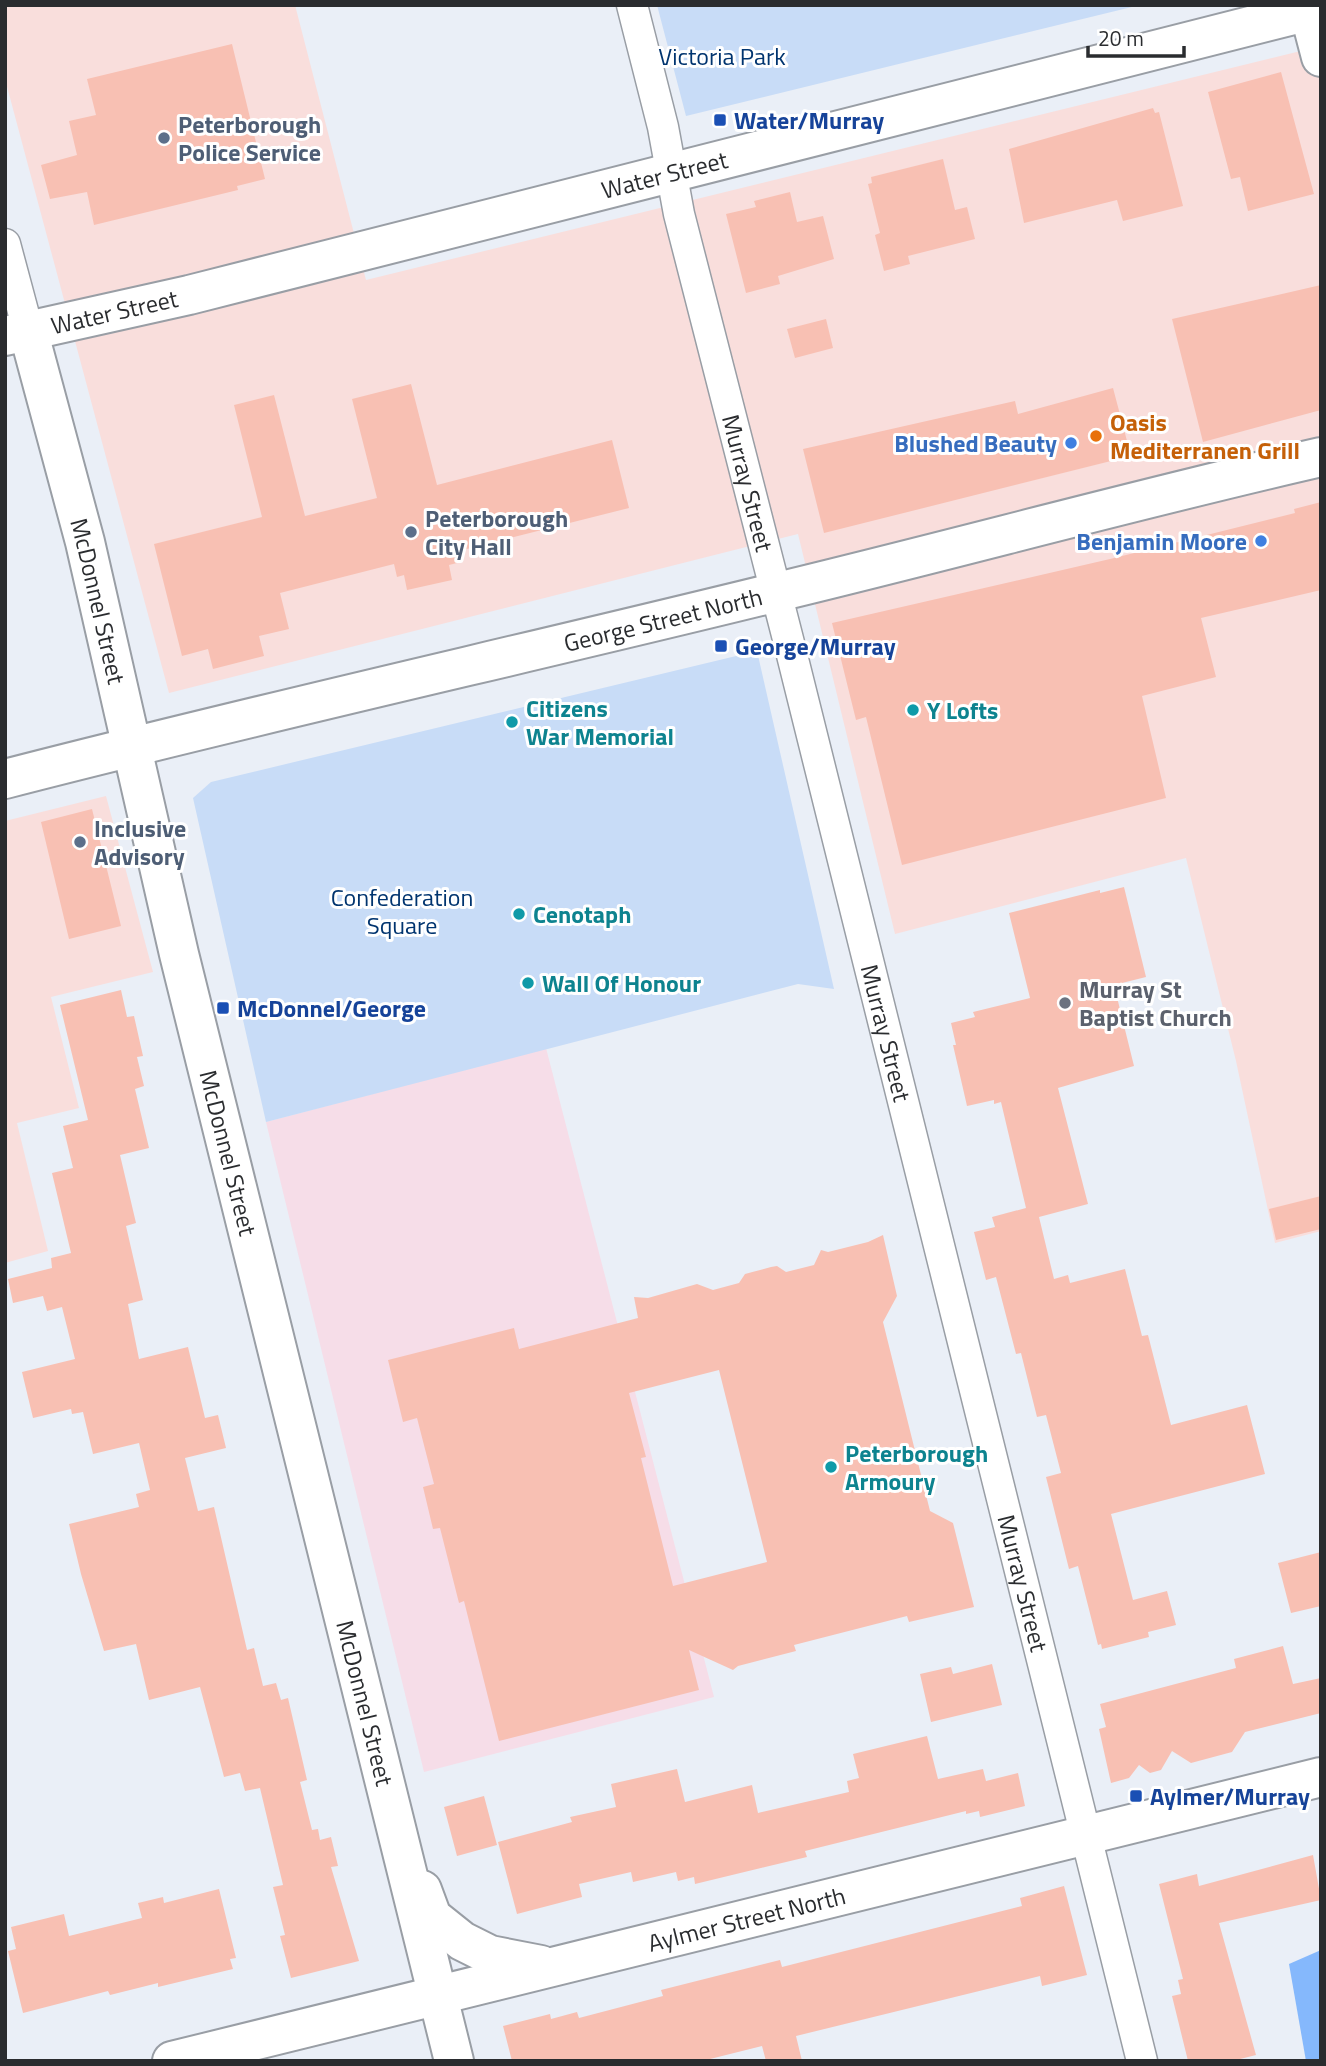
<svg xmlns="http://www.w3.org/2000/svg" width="1326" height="2066" viewBox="0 0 1326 2066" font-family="'Titillium Web',sans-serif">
	<rect width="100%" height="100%" fill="#eaeff7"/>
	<path fill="#f9dedc" d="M5 5H295L366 280 1321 46V1231L1275 1243 1236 1061 1186 858 895 934 798 534 169 693 5 79Z
		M106 796 153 972 51 997 79 1108 17 1123 48 1251 5 1263V821Z"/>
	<path fill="#f6dde8" d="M546 1048 714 1697 424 1772 266 1122Z"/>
	<path fill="#c8dcf7" d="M657 5H1140L686 116Z
		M757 651 834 989 798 984 266 1122 193 798 211 782Z"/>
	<path fill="#85b8fc" d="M1321 1950V2061H1306L1289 1964Z"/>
	<path fill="#f8c0b3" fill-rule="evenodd" d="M232 44 265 179 237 186 238 190 94 225 87 192 50 199 41 165 77 155 69 121 96 115 87 79Z
		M1281 72 1314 194 1248 211 1240 177 1231 179 1208 92Z
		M1153 108 1155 113 1159 112 1183 206 1123 221 1117 200 1024 223 1009 149Z
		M943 159 955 210 967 207 975 239 908 256 910 264 884 271 875 235 880 233 868 184 872 183 871 177Z
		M790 192 797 222 823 216 834 259 778 276 780 284 746 293 726 214 756 207 754 201Z
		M1321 285V410L1203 442 1172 319Z
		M826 319 833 348 795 358 787 329Z
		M411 384 437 485 612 440 629 508 455 552 457 563 449 565 452 580 407 590 404 575 397 577 394 564 280 593 289 629 259 636 264 656 213 669 208 649 182 656 154 544 262 517 234 405 274 395 305 516 377 498 352 399Z
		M1113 388 1131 456 824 533 803 449 1015 401 1018 414Z
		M1321 502V590L1201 618 1216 677 1142 696 1166 798 902 865 866 717 856 720 832 623 1110 559 1295 513 1294 509Z
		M92 809 121 926 69 939 41 822Z
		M1124 887 1146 977 1114 985 1134 1066 1058 1088 1088 1204 1039 1217 1054 1279 1068 1275 1070 1283 1125 1269 1142 1336 1148 1335 1171 1425 1247 1405 1265 1474 1111 1514 1133 1600 1167 1591 1176 1625 1148 1632 1149 1637 1102 1649 1101 1644 1098 1645 1078 1566 1069 1569 1046 1477 1061 1473 1046 1415 1037 1417 1021 1353 1016 1354 996 1277 986 1280 974 1232 995 1227 992 1217 1026 1208 1001 1102 994 1104V1100L967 1106 953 1045H956L951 1023 975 1017 973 1012 1030 998 1009 913 1100 890V893Z
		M121 990 127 1017 134 1016 143 1056 137 1057 144 1086 135 1089 149 1148 120 1155 136 1223 126 1226 143 1300 128 1304 139 1359 188 1347 205 1418 218 1415 226 1448 185 1458 198 1511 214 1507 247 1650 254 1648 263 1686 276 1683 281 1700 288 1698 307 1780 300 1782 312 1830 318 1829 320 1840 331 1837 338 1866 331 1867 359 1961 291 1978 280 1936 285 1935 273 1887 283 1885 260 1788 245 1791 240 1773 224 1777 200 1687 149 1700 136 1644 104 1651 81 1574 69 1524 139 1507 136 1494 150 1490 139 1443 93 1454 83 1412 72 1414 71 1409 33 1418 22 1372 75 1359 62 1307 47 1311 43 1296 13 1303 8 1279 52 1268 51 1258 71 1253 52 1173 73 1168 63 1126 88 1120 60 1005Z
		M1321 1196V1229L1276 1240 1269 1209Z
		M883 1235 897 1296 883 1322 930 1511 953 1523 974 1607 909 1622 907 1616 794 1645 796 1651 738 1666 733 1670 689 1650 699 1690 499 1741 464 1601 459 1603 440 1528 433 1529 423 1487 434 1484 417 1418 403 1422 388 1360 514 1328 519 1349 638 1318 634 1297 648 1298 697 1284 713 1290 739 1283 745 1274 771 1267 777 1266 786 1272 814 1265 821 1250 828 1252 868 1242ZM719 1370 767 1562 673 1586 641 1458 646 1457 629 1393Z
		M1321 1552V1606L1291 1613 1278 1563Z
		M1283 1646 1293 1684 1321 1678V1713L1245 1732 1232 1752 1191 1763 1172 1751 1161 1770 1150 1773 1139 1765 1129 1778 1111 1783 1099 1729 1106 1727 1100 1704 1236 1668 1234 1659Z
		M992 1664 1002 1705 931 1722 920 1674 951 1667 953 1674Z
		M927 1736 938 1779 983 1769 986 1781 1018 1773 1025 1806 980 1817 979 1811 966 1814V1811L805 1851 807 1857 695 1884 694 1877 678 1881 676 1872 633 1882 631 1872 579 1884 582 1897 517 1914 498 1842 572 1822 570 1817 616 1807 611 1784 677 1769 685 1802 752 1785 758 1813 849 1792 847 1781 859 1778 853 1754Z
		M484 1796 497 1845 457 1856 444 1807Z
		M1313 1855 1321 1900 1219 1923 1256 2055 1232 2061H1188L1172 1996 1181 1994 1178 1980 1183 1979 1159 1884 1197 1874 1199 1886Z
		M1064 1886 1087 1975 1042 1986 1040 1976 796 2036 802 2061H766L762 2046 702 2061H512L503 2026 550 2014 551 2019 577 2012 579 2018 663 1996 661 1990 780 1960 782 1967 1022 1906 1020 1898Z
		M219 1889 236 1958 230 1959 233 1969 158 1987V1983L110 1995 108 1991 23 2013 8 1951 16 1949 11 1927 64 1914 69 1936 142 1918 138 1903 163 1897 164 1903Z"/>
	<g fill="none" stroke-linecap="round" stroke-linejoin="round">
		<g stroke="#999ea5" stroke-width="33">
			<g id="street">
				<path id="s1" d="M632 5 663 127 679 214 789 643 1142 2061"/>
				<path d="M5 244 28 330"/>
			</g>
		</g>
		<g stroke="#999ea5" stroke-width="42">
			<g id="secondary">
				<path d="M1309 11 1321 57"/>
				<path id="s2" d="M28 330 85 542 179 954 454 2061"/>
				<path id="s3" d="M5 336 189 295 1321 8"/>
				<path id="s4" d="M5 779C260 713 517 656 773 593 956 549 1137 499 1321 457"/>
				<path d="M422 1890 432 1917 462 1941 490 1955 541 1965"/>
				<path id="s5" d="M172 2061 1321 1777"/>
			</g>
		</g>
		<use href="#street" stroke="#fff" stroke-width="30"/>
		<use href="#secondary" stroke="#fff" stroke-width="38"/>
	</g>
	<g fill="#1a4fb4" stroke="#fff" stroke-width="2.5">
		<rect x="713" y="113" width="14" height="14" rx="3.5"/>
		<rect x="714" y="639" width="14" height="14" rx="3.5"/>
		<rect x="216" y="1001" width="14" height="14" rx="3.5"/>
		<rect x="1129" y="1789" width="14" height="14" rx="3.5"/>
	</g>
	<g fill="#5c6f8a" stroke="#fff" stroke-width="2.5">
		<circle cx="164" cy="138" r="7"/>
		<circle cx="411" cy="532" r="7"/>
		<circle cx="80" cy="842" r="7"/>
	</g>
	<circle fill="#e8710a" stroke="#fff" stroke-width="2.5" cx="1096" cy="436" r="7"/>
	<g fill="#3f7fe0" stroke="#fff" stroke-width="2.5">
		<circle cx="1071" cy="443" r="7"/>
		<circle cx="1261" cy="541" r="7"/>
	</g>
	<g fill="#0f9aa8" stroke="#fff" stroke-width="2.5">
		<circle cx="913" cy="710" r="7"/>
		<circle cx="512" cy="722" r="7"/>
		<circle cx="519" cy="914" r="7"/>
		<circle cx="528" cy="983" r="7"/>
		<circle cx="831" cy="1467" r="7"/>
	</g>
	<circle fill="#6b7280" stroke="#fff" stroke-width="2.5" cx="1065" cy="1003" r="7"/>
	<g text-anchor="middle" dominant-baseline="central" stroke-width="6" stroke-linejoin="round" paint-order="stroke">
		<g font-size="24" fill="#00346f" stroke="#fff">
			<text x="722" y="56">Victoria Park</text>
			<text x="402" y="897">Confederation<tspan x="402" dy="28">Square</tspan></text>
		</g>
		<g font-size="24" font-weight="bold" fill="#164399" stroke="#fff" text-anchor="start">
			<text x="734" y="120">Water/Murray</text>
			<text x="735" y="646">George/Murray</text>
			<text x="237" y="1008">McDonnel/George</text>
			<text x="1150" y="1796">Aylmer/Murray</text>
		</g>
		<g font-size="24" font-weight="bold" fill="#4e5e75" stroke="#fff" text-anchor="start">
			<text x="178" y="124">Peterborough<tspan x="178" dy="28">Police Service</tspan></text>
			<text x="425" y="518">Peterborough<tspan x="425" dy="28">City Hall</tspan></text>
			<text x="94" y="828">Inclusive<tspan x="94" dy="28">Advisory</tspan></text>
		</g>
		<g font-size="24" fill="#2a2c2f" stroke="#fff">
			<text stroke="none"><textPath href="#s3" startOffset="679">Water Street</textPath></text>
			<text stroke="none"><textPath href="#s3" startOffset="112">Water Street</textPath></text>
			<text stroke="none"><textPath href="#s1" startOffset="492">Murray Street</textPath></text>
			<text stroke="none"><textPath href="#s2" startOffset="280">McDonnel Street</textPath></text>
			<text stroke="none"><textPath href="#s4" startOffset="677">George Street North</textPath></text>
			<text stroke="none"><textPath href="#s1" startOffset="1059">Murray Street</textPath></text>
			<text stroke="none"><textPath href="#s2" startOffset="847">McDonnel Street</textPath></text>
			<text stroke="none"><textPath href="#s1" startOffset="1626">Murray Street</textPath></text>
			<text stroke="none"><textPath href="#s2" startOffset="1414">McDonnel Street</textPath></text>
			<text stroke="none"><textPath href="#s5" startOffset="592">Aylmer Street North</textPath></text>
		</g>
		<g font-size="24" font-weight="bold" fill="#c56008" stroke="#fff" text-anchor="start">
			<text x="1110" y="422">Oasis<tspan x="1110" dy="28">Mediterranen Grill</tspan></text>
		</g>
		<g font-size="24" font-weight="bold" fill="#366cbe" stroke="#fff" text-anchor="end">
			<text x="1057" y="443">Blushed Beauty</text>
			<text x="1247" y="541">Benjamin Moore</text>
		</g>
		<g font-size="24" font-weight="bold" fill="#0d838f" stroke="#fff" text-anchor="start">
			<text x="526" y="708">Citizens<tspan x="526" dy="28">War Memorial</tspan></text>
			<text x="927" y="710">Y Lofts</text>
			<text x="533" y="914">Cenotaph</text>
			<text x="542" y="983">Wall Of Honour</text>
			<text x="845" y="1453">Peterborough<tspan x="845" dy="28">Armoury</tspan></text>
		</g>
		<g font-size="24" font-weight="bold" fill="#5b616d" stroke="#fff" text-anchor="start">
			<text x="1079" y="989">Murray St<tspan x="1079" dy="28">Baptist Church</tspan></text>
		</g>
	</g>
	<rect width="1326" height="2066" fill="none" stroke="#2a2c2f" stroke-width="14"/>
	<path d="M1088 46v10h96v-10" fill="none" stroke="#2a2c2f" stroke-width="3.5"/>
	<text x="1098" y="46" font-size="21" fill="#2a2c2f" stroke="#ffffff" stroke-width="5" paint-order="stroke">20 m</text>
</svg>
